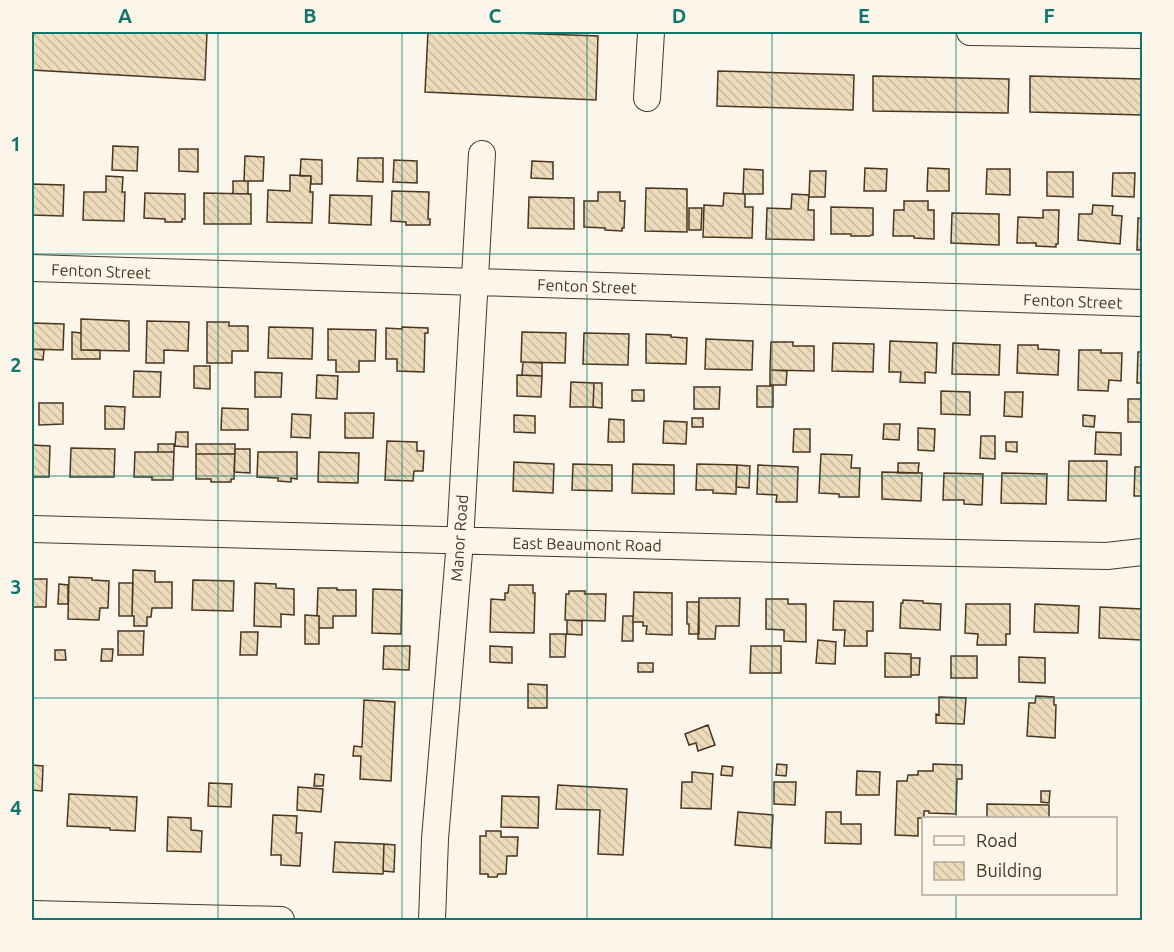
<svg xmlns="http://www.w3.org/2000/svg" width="1174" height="952" viewBox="0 0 1174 952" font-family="Ubuntu,sans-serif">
	<defs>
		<pattern id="building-back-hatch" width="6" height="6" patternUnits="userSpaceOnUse" patternTransform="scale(1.5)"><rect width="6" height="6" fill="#ecdcbc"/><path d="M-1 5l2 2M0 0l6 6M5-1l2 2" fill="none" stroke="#ccbda1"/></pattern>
	</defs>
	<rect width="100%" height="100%" fill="#fbf6e9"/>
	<path fill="url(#building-back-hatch)" stroke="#4a3520" stroke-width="1.5" d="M32 32H207L205 80 32 70Z
		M428 32H491L598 36 596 100 425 92Z
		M718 71 854 75 853 110 717 106Z
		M873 76 1009 79 1008 113 873 111Z
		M1030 76 1142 79V115L1030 112Z
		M113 146 138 147 137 171 112 170Z
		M179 149H198V172L179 171Z
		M245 156 264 157 263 181H244Z
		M358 158H383V182L357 181Z
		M301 159 322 160V184H311V176H300Z
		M394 160 417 161V183L393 182Z
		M532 161 553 162V179L531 178Z
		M865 168 887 169 886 191H864Z
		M928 168 949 169V191H927Z
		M744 169 763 170V194H743Z
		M987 169H1010V195L986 194Z
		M810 171H826L825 197H809Z
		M1047 172H1073V197L1047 196Z
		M1113 173H1135L1134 197 1112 196Z
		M290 175 311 176 310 192H313L312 223 267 222 268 190 290 191Z
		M106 176 123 177 122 192H125L124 221 83 220 84 192H106Z
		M233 181H248V194H233Z
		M32 184 64 185 63 216 32 215Z
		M646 188 687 189V232L645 231Z
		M392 191 429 192 428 219H430V225H406V222L391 221Z
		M598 192H620V201H625L624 228H622V231L605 230V228L584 227V201H598Z
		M145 193 185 194V219H182V222H165V219L144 218Z
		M204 193 251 194V224H204Z
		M724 193 745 194V207H753L752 238 703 237 704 205 723 206Z
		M792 194 809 195 808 210H814V240L766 239 767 208 791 209Z
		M330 195 372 196 371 225 329 223Z
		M529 197 574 198V229L528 228Z
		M904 201H928V210H934V239L914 238V236H893L894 210H904Z
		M1093 205 1113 206 1112 215 1122 216 1120 244 1078 240 1079 214H1092Z
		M831 207 873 208V235H871L870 236H851V234H831Z
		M689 208H702L701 230H689Z
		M1043 210H1059L1058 244H1056V247L1036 246V243H1017L1018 217 1043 218Z
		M952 213 999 214V245L951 243Z
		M1138 218H1142V250H1137Z
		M81 319 129 321V351L81 350Z
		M147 321 189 322 188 351 164 350V363H146Z
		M207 322H229V326H248V351H232V363H207Z
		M32 323 64 324 63 350 32 349Z
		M269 327 313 328 312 359 268 358Z
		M402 327 428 328V333H425L424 372 397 371V359H386V328L402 329Z
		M328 329 376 330 375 361H359V372H336V360H328Z
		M72 332 81 333V350H100V359H72Z
		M522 332 566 333 565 363 521 362Z
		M584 333 629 334 628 365 583 364Z
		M646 334 671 335V337L687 338 686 364 646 363Z
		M706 339 753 341 752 370 705 369Z
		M890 341 937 343 936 373 925 372V383L900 382 901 372H889Z
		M771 342H793V346H814V371L770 370Z
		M833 343 874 344 873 372 832 371Z
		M953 343 1000 345 999 375 952 374Z
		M1018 345H1038V349L1059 350 1058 375 1017 373Z
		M32 349 44 350 43 360 32 359Z
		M1079 350H1101V353H1122L1121 381 1109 380 1108 391 1078 390Z
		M1138 352H1142V383H1137Z
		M523 362 542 363V376L522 375Z
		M194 366H210V389L194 388Z
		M770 370 787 371 786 385H770Z
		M134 371 161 372 160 397H133Z
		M255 372 282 373 281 397H255Z
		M317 375 338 376 337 399 316 398Z
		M517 375 542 376 541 397 517 396Z
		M571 382 594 383 593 407H570Z
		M594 383H602V408L593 407Z
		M757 386H773V407H757Z
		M694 387H720L719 409H694Z
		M632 390H644V401H632Z
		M941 391 970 392V415L941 414Z
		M1005 392H1023L1022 417 1004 416Z
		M1128 399H1142V422H1128Z
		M39 403H63V424L39 425Z
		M105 406 125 407 124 429H105Z
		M222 408 248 409V430H221Z
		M345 413H374L373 438H345Z
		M292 414 311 415 310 438 291 437Z
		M514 415 535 416V433L514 432Z
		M1083 415 1095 416 1094 427 1083 426Z
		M692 418H703V427H692Z
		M609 419 624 420V442H608Z
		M664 421 687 422 686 444 663 443Z
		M884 424H900L899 440 883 439Z
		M918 428 935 429 934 451 918 450Z
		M794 429H810V452H793Z
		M176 432H188V447L175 446Z
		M1096 432 1121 433V455L1095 454Z
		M981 436H995V459L980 458Z
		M387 441 417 442V451H424L423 471H414L413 481 385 480Z
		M1006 442H1017V452L1006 451Z
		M158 444H174V452H158Z
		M196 444H235V454H196Z
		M32 445 50 446 49 477H32Z
		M71 448 115 449 114 477H70Z
		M235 449H250V473L234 472Z
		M135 452H174L173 480H152V477H134Z
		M258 452H297V479L291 478V482L278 481V478L257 477Z
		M319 452 359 453 358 483 318 482Z
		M196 454H235L234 479H231V482H211V479H196Z
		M821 454 852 455 851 468H860L859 497H839V494L819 493Z
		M1069 461H1107L1106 501 1068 500Z
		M514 462 554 464 553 493 513 491Z
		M898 463H919L918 473H898Z
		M573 464 612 465V491L572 490Z
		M633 464 674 465V494L632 493Z
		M697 464 737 465 736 494 713 493V490H696Z
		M737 465 750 466 749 488 736 487Z
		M758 465 798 467 797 502H776L777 495 757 494Z
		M1135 467H1142V496H1134Z
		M882 472 922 473 921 501 882 499Z
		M944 473 983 474 982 505 964 504V500H943Z
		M1002 473 1047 474 1046 504 1001 503Z
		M133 570 155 571V582H172V608H152L151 617H147V626H134V616H132Z
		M69 577 92 578V580L109 581 108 608H100L99 620 68 619Z
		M32 579H47L46 607H32Z
		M193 580 234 581 233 611 192 610Z
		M119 583H133L132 616H119Z
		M255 583 276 584V588L294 589V615L281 614V627L254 626Z
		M59 584 68 585V604H58Z
		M509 585H533V593H535L534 633 490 632 491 599 505 600V593H508Z
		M318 588H337V590H356V616H333V628H319V616H317Z
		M373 589 402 590 401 634 372 633Z
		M569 591H585V594H606L605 621 565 620 566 594H569Z
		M634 592 672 593V635L646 634 647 626H643V622H633Z
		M699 598H740L739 626H716L715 639H698Z
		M766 599H788V604H806V642L784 641V630L766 629Z
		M903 600 923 601V603L941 604 940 630 900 628 901 603H903Z
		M834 601 873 602V631H867V646H844L845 630H833Z
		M687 602H699V634H689V624H687Z
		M966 604H1010V634H1006V645H977L978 634 965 633Z
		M1035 604 1079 606 1078 633 1034 632Z
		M1100 607 1142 609V640L1099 638Z
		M305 615 319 616V644H305Z
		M623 616H633V641H622Z
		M567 620 582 621V635L567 634Z
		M118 631H144L143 655H118Z
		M241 632H258L257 655H240Z
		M550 634H566L565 657H550Z
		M818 640 836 642 835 664 816 663Z
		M384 646H410L409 670 383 669Z
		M490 646 512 647V663L490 662Z
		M751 646H781V673H750Z
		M102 649H113L112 661H101Z
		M55 650H65L66 660H55Z
		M885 653 911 654V677H885Z
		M951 656H977V678H951Z
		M1019 657 1045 658V683L1019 682Z
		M911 658H920L919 675H911Z
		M638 663H653V672H638Z
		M528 684 547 685V708H528Z
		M1036 696 1054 697V705H1056L1055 738 1027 736 1029 703H1035Z
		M939 697 966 698 964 724 936 723V714L939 715Z
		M364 700 395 702 391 781 360 779 361 756H353L354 746 362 747Z
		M708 725 715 745 698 751 696 743 689 745 685 734Z
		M777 764 787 765 786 776 776 775Z
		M933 764 962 765V779H957L956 814 929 813V811H924V818H918V836L895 835 897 781H907L908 775H918V771H933Z
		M32 765 43 766 42 791 32 790Z
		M722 766 733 767 732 776 721 775Z
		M857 771 880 772 879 795H856Z
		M692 772 713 774 711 809 681 808 682 782H692Z
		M315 774 324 775 323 786H314Z
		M774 782H796L795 805 774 804Z
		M209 783 232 784 231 807 208 806Z
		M558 785 627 789 623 855 598 854 600 810 556 809Z
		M298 787 323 789 321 812 297 810Z
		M1041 791H1050L1049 803 1041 802Z
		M69 794 137 797 135 831 110 830V828L67 826Z
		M502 796 539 797 538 828 501 827Z
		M987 804 1049 805V818H987Z
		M738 812 773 815 771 848 735 845Z
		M826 812H841V824H861V844L825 843Z
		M273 815 297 816 296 833H302L300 866 281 865V855H271Z
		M168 817 191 818V830L202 831 201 852 167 851Z
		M486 831H501V837H518L517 856H507L506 874H498L497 877H488V874H480V836H486Z
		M335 842 384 844 383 874 333 872Z
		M384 844 395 845 394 872 383 871Z"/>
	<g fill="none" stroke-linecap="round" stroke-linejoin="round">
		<g stroke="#4a3520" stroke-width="28">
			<path id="minor" d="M970 32 1142 35
				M647 98 651 32
				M32 268 1142 303
				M32 529 856 551 1107 556 1142 552
				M32 914 281 920
				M432 920 435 839 460 541 482 154"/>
		</g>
		<use href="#minor" stroke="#fbf6e9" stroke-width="26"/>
	</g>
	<path fill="none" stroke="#0f766e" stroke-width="1.5" stroke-opacity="0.55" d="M218 32V920M402 32V920M587 32V920M772 32V920M956 32V818M32 254H1142M32 476H1142M32 698H1142M956 894V920"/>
	<g text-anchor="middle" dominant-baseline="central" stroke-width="4.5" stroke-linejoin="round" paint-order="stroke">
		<g font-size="16" fill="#4a3520" stroke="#fbf6e9">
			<text transform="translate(101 271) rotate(2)">Fenton Street</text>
			<text transform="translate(587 286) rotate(2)">Fenton Street</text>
			<text transform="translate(1073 301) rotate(2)">Fenton Street</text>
			<text transform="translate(459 538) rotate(-86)">Manor Road</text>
			<text transform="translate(587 544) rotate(1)">East Beaumont Road</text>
		</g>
	</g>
	<rect width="1174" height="952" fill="none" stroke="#fbf6e9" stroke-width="66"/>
	<rect x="922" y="817" width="195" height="78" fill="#fbf6e9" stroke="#b4a999" stroke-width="1.5"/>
	<rect x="934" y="836" width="30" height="9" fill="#fbf6e9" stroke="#b4a999" stroke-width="1.5"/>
	<text x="976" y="847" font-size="18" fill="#4a3520">Road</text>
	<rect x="934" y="862" width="30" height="18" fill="url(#building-back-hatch)" stroke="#b4a999" stroke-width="1.5"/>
	<text x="976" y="877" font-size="18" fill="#4a3520">Building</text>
	<rect x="33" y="33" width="1108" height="886" fill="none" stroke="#0f766e" stroke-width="2"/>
	<g font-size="20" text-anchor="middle" font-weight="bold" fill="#0f766e">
		<text x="125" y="23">A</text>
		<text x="310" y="23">B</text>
		<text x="495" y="23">C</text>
		<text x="679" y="23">D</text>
		<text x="864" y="23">E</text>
		<text x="1049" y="23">F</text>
		<text x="16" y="151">1</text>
		<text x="16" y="372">2</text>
		<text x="16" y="594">3</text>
		<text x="16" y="815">4</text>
	</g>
</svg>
